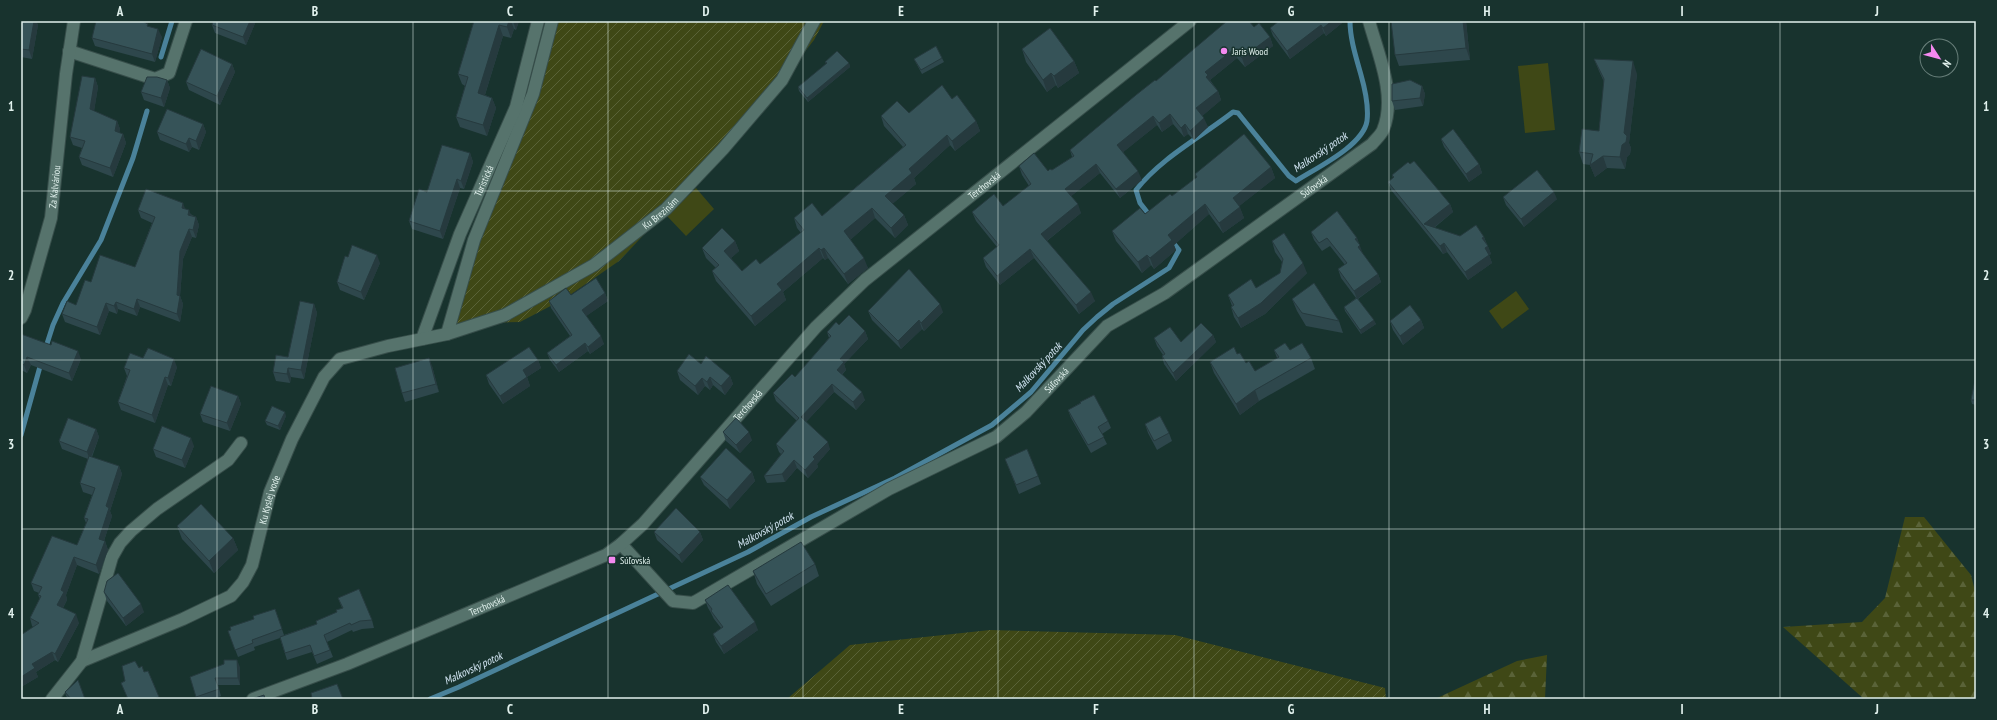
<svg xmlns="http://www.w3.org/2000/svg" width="1997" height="720" viewBox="0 0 1997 720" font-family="'PT Sans Narrow',sans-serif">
	<defs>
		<pattern id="forest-firs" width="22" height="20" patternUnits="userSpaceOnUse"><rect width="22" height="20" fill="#3f4816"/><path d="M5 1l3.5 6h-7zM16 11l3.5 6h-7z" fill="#5a6338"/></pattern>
		<pattern id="garden-furrows" width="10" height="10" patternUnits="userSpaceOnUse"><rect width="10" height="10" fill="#3f4816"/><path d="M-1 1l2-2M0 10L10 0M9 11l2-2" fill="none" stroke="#5a6338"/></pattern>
	</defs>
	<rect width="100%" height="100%" fill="#18332e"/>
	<path fill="#3f4816" d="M1548 63 1555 130 1525 133 1518 66Z
		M696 188 714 209 686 236 667 216Z
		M1516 291 1529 309 1502 329 1489 311Z"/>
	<path fill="url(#forest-firs)" d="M1905 517H1924L1971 575 1976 595V699H1864L1783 627 1862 622 1885 598Z
		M1547 655 1545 699H1435L1517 661Z"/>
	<path fill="url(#garden-furrows)" d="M553 21H824L814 40 745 128 619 261 564 299 520 322 455 324 462 275Z
		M990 630 1175 635 1385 688 1386 699H787L850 645Z"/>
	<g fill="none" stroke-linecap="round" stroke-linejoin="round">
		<path stroke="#4a829a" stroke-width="5" d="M161 57 172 21
			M1151 217 1140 203 1136 190C1161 158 1201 137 1233 112L1238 113 1289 176 1296 181C1316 168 1363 146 1367 121 1369 105 1365 89 1361 75 1356 57 1350 39 1350 21
			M45 350 53 325 63 303 101 240 133 158 147 111
			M21 435 41 363
			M430 699 459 687 748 552 811 517 895 478 992 425 1031 392 1083 330 1097 317 1113 304 1169 268 1179 250 1171 240"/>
		<g stroke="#374e4a" stroke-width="14">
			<g id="street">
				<path d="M69 51 155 79 169 73 186 21"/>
				<path id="s1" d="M21 318 25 310 51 218 66 74 74 21"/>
				<path d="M447 334 474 240 533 94 552 21"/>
				<path id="s2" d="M422 339 460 234 516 107 538 21"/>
				<path id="s3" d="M621 544 673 601 693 603 889 489 996 437 1026 412 1107 326 1165 293 1372 144C1375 140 1381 135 1383 130 1397 96 1378 54 1369 21"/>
				<path id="s4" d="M82 661 183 619 231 596 243 582 252 565 270 492 292 439 324 377 340 359 388 346 447 334 505 315 594 265 666 209 723 149 782 80 814 21"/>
				<path d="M52 699 82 661 112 557 120 543 131 531 157 509 228 460 241 443"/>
				<path id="s5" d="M253 699 347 664 606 555 621 544 643 524 816 327 865 280 1190 21"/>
			</g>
		</g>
		<use href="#street" stroke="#56736c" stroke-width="12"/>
	</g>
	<path fill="#2e474c" d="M21 21H36L38 25 32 59 21 57Z
		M256 21 246 45 215 33 212 25Z
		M474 21H519L516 30 514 29 511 38 503 36 485 95 492 98 496 108 487 136 460 127 456 117 465 86 462 84 458 74Z
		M1466 21 1470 60 1399 66 1395 55Z
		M1342 23 1326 36 1324 33 1290 59 1273 36 1270 28Z
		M149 27 162 37 155 62 95 46 92 38Z
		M1254 27 1270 37 1273 46 1245 67 1237 58 1210 80 1218 91 1221 100 1202 116 1208 127 1194 140 1188 134 1184 137 1173 124 1162 132 1157 125 1123 152 1142 180 1120 198 1100 173 1071 196 1081 213 1047 241 1095 301 1079 314 1034 258 1000 285 986 267 983 258 997 247 976 221 972 212 1003 206 1029 186 1022 175 1019 166 1048 171 1052 170 1072 157 1070 150 1156 81Z
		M1022 49 1074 61 1079 73 1058 88 1056 85 1047 92 1026 62Z
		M942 58 944 62 922 74 916 63 914 59Z
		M1594 59 1637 74 1629 143 1631 148 1630 154 1627 157 1625 169 1607 168 1595 177 1590 165 1583 164 1579 152 1599 131 1604 82 1599 71Z
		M825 62 849 63 850 67 808 102 799 91 798 87 826 64Z
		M232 64 235 72 220 105 189 90 186 82Z
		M95 78 98 87 94 111 117 121 120 129 119 133 123 134 126 143 113 177 82 165 79 157 82 148 73 145 70 137Z
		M167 80 170 88 164 107 144 100 141 92Z
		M1422 86 1425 94 1423 106 1395 110 1392 101Z
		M952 99 976 121 980 131 955 151 950 145 914 178 916 184 892 204 904 215 908 225 895 238 875 218 850 240 868 268 848 284 828 258 825 260 823 258 783 292 786 300 755 326 716 281 712 271 716 268 706 258 702 248 735 241 739 251 731 258 742 271 760 264 801 233 797 228 794 218 822 216 903 147 884 126 881 116 909 113Z
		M203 124 206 132 199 150 192 147 189 152 160 140 157 132Z
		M1441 139 1479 164 1482 173 1469 182 1444 147Z
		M470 153 473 162 464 189 460 188 443 239 412 229 409 221 427 192Z
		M1271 167 1275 178 1239 206 1244 218 1223 233 1209 214 1174 245 1176 250 1154 269 1151 265 1142 273 1116 241 1112 231 1145 214 1172 196 1196 178 1195 174Z
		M1392 175 1450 204 1453 212 1434 228 1460 236 1484 237 1491 254 1489 255 1492 263 1468 280 1447 252 1443 254 1391 190 1388 182 1393 178Z
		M1503 197 1557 199 1524 227 1506 205Z
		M185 209 192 215 196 217 199 225 196 238 192 237 183 259 180 296 183 304 180 322 140 307 137 316 118 309 117 314 109 311 100 335 65 322 62 314 76 305 91 282 135 267 152 223 141 218 138 210Z
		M1311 232 1357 238 1362 253 1378 274 1381 282 1358 299 1376 324 1361 334 1345 311 1344 307 1356 298 1341 278 1338 269 1345 265 1330 246 1322 251 1314 240Z
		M1272 241 1307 273 1265 314 1241 328 1234 317 1231 307 1232 306 1228 295 1256 288 1280 273 1282 262 1275 252Z
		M348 257 380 263 364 300 340 290 337 282Z
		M605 293 608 301 586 316 604 344 590 354 588 351 559 372 550 360 547 353 570 336 551 308 549 301 571 295Z
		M1292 299 1339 321 1343 333 1306 326 1297 311Z
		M314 304 317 313 304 379 291 377 290 383 276 381 273 372 288 357Z
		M868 311 943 312 924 331 922 329 901 349 872 320Z
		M1421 320 1424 328 1403 345 1393 330 1390 321Z
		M839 325 865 331 868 339 844 364 846 370 842 375 865 400 856 410 834 392 806 422 830 449 817 464 818 467 808 478 797 468 785 482 767 483 764 476 781 454 779 452 776 444 797 421 776 401 773 393 795 377 829 338 827 332Z
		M21 334 81 359 72 381 31 365 27 373 21 370Z
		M1213 335 1216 342 1176 381 1164 364 1162 356 1163 355 1157 346 1154 338 1181 342Z
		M1274 350H1290L1311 358 1315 369 1259 401 1240 415 1214 373 1210 362 1237 354 1255 371 1277 358Z
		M143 358 177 367 171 386 168 385 155 423 121 410 118 402 127 376 124 368Z
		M538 360 541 368 527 377 530 386 503 404 489 384 486 375Z
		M701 364 730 376 733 384 725 395 713 385 710 390 705 386 698 395 680 380 677 371Z
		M432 366 439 392 405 402 402 393Z
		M1976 380V405L1972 404 1971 400Z
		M238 396 241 404 230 431 203 422 200 414Z
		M1080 402 1108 421 1111 428 1102 434 1107 444 1091 453 1071 418 1068 410 1080 403Z
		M286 416 280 430 267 425 265 421Z
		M1145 424 1169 433 1172 441 1157 450 1148 433Z
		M96 429 99 437 92 457 119 466 122 474 110 511 112 516 104 541H105L108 550 99 574 77 565 66 595 67 600 63 608 79 623 58 662 55 660 36 672 38 677 21 687 33 627 32 626 30 618 40 599 38 595 39 593 34 591 31 583 77 545 86 523 84 518 92 495 83 492 80 483 88 459 62 449 59 441Z
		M723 432 752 440 740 453 726 441Z
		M194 446 185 468 156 457 153 449Z
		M1005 459 1038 476 1041 484 1019 494Z
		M752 472 755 481 730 509 704 485 700 477Z
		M177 526 233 538 238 550 214 573 182 539Z
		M654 532H700L703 540 682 563 657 540Z
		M815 564 819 576 771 606 757 584 753 571Z
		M104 592 144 612 126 626 107 601Z
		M338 598 372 620 374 628 362 629 353 632 352 630 327 642 333 657 317 664 312 652 287 660 280 638 254 647 255 650 238 657 228 631 275 609 284 635 317 624 337 612 342 608Z
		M705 600 758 630 724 654 716 642 713 634 721 628 714 619 711 613 708 608Z
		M240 667V685H218L221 696 214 699H197L190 677Z
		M139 668 144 672 148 671 160 699H128L121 683 125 681Z
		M65 692 85 699H69L66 696Z"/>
	<path fill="#263a3e" d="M34 21H36L38 25 32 59 29 50Z
		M250 21H256L246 45 243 37Z
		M509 21H511L514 29 511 38 507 27Z
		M513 21H519L516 30Z
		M1332 21H1341L1342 23 1326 36 1323 28Z
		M1463 21H1466L1470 60 1466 48Z
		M499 25 503 36 482 104 478 93Z
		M1321 25 1324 33 1290 59 1287 51Z
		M158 29 162 37 155 62 152 54Z
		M1270 37 1273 46 1245 67 1242 58Z
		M1234 49 1237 58 1210 80 1211 84 1206 77 1205 72Z
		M1074 61 1079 73 1058 88 1054 76Z
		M1633 61 1637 74 1629 143 1631 148 1630 154 1627 157 1625 169 1620 157 1624 133Z
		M849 63 850 67 808 102 807 98Z
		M232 64 235 72 220 105 217 96Z
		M1051 73 1056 85 1047 92 1043 80Z
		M95 78 98 87 93 117 90 109Z
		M167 80 170 88 164 107 161 98Z
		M1422 86 1425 94 1423 106 1420 98Z
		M1218 91 1221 100 1200 118 1196 108Z
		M492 98 496 108 487 136 483 125Z
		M1170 114 1173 124 1162 132 1159 123Z
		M1153 116 1157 125 1121 154 1117 145Z
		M1204 118 1208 127 1194 140 1190 131Z
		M117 121 120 129 118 139 115 131Z
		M976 121 980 131 955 151 952 141Z
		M203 124 206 132 199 150 196 141Z
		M1185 124 1188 134 1184 137 1181 128Z
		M123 134 126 143 113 177 110 168Z
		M947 135 950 145 914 178 916 184 889 207 885 196 909 169Z
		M189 138 192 147 189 152 186 144Z
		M470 153 473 162 464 189 461 181Z
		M1603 156 1607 168 1595 177 1590 165Z
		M1096 164 1100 173 1069 198 1065 189Z
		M1479 164 1482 173 1469 182 1466 174Z
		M1271 167 1275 178 1237 208 1233 198Z
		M1138 171 1142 180 1120 198 1116 189Z
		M457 179 460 188 443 239 440 231Z
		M1554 192 1557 199 1524 227 1521 219Z
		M183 203 186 211 182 208Z
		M1078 204 1081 213 1044 243 1041 234Z
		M1205 204 1209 214 1174 245 1176 250 1154 269 1150 258 1168 235Z
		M1450 204 1453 212 1428 232 1424 224Z
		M1240 207 1244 218 1223 233 1219 223Z
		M872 208 875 218 848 242 844 231Z
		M189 210 192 218 188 215Z
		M904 215 908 225 895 238 891 228Z
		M196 217 199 225 196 238 193 230Z
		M189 229 192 237 183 259 180 296 183 304 180 322 177 314V295L180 251Z
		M1484 237 1487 245 1482 238Z
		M1357 238 1363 254 1361 255 1355 239Z
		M735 241 739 251 728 261 724 251Z
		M1444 243 1447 252 1443 254 1440 246Z
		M1488 246 1491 254 1489 255 1492 263 1468 280 1465 272 1485 248Z
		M819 248 823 258 783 292 786 300 755 326 751 316 777 284Z
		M824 248 828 258 825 260 821 250Z
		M1030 249 1034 258 1000 285 997 276Z
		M377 255 380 263 364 300 361 292Z
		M1147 255 1151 265 1142 273 1138 262Z
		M864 258 868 268 848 284 844 274Z
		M1303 263 1307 273 1265 314 1241 328 1238 318Z
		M1378 274 1381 282 1357 299 1354 291Z
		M1091 292 1095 301 1079 314 1076 305Z
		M605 293 608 301 585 317 582 310Z
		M137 299 140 307 137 316 134 309Z
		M116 302 118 309 117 314 114 306Z
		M106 303 109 311 100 335 97 327Z
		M314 304 317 313 304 379 301 370Z
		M940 304 943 312 924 331 921 323Z
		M919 320 922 329 901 349 898 341Z
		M1374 320 1376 324 1361 334 1360 330Z
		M1421 320 1424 328 1403 345 1400 336Z
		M865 331 868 339 844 364 846 370 839 377 837 370 840 359Z
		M1213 335 1216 342 1176 381 1173 373Z
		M601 336 604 344 590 354 588 347Z
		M585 343 588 351 559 372 556 365Z
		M78 351 81 359 72 381 69 373Z
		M27 357 31 365 27 373 24 365Z
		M429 358 432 366 439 392 436 384Z
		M174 359 177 367 171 386 168 378Z
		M538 360 541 368 527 377 530 386 503 404 500 396 523 370Z
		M288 368 291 377 290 383 287 374Z
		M730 376 733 384 725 395 721 386Z
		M165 377 168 385 155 423 152 415Z
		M710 377 713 385 710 390 707 382Z
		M702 378 705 386 698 395 695 386Z
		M832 384 834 392 804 424 801 417Z
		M1255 390 1259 401 1240 415 1236 404Z
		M862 392 865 400 856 410 853 402Z
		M238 396 241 404 230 431 227 423Z
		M285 412 286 416 280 430 278 426Z
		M96 429 99 437 90 460 87 452Z
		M749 432 752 440 740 453 736 445Z
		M191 438 194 446 185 468 182 460Z
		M828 442 830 449 817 464 818 467 808 478 805 470 813 457Z
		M794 460 797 468 785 482 782 474Z
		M119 466 122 474 110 511 112 516 102 547 99 539 106 506Z
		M752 472 755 481 730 509 727 500Z
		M700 532 703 540 682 563 679 555Z
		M233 538 238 550 214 573 209 561Z
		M105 541 108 550 99 574 96 565Z
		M74 557 77 565 66 595 67 600 60 613 57 605 61 590Z
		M141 604 144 612 126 626 123 618Z
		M76 614 79 623 58 662 55 654Z
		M755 622 758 630 724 654 721 646Z
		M52 652 55 660 36 672 38 677 21 687V677L32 664Z
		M237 660 240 667V685L238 678Z"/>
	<path fill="#365358" stroke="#263a3e" d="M21 21H34L29 50 21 49Z
		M96 21H142L148 24 147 26 158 29 152 54 92 38Z
		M213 21H250L243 37 212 25Z
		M474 21H509L507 27 499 25 478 93 492 98 483 125 456 117 468 77 458 74Z
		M1227 21H1249L1254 27 1259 23 1270 37 1242 58 1234 49 1205 72 1208 75 1206 77 1218 91 1196 108 1204 118 1190 131 1185 124 1181 128 1170 114 1159 123 1153 116 1117 145 1138 171 1116 189 1096 164 1065 189 1078 204 1041 234 1091 292 1076 305 1030 249 997 276 983 258 999 245 972 212 994 194 1003 206 1031 184 1019 166 1034 153 1048 171 1050 169 1052 170 1074 156 1070 150 1136 95 1155 80 1156 81Z
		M1279 21H1332L1323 28 1321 25 1287 51 1270 28Z
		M1391 21H1463L1466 48 1395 55Z
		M1050 28 1074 61 1054 76 1051 73 1043 80 1022 49Z
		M936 46 942 58 921 70 914 59Z
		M201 49 232 64 217 96 186 82Z
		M837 51 849 63 807 98 798 87 827 63 825 62Z
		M1594 59 1633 61 1624 133 1627 136 1626 142 1622 145 1620 157 1603 156 1590 165 1593 154 1579 152 1582 129 1599 131 1604 79Z
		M82 76 95 78 90 109 117 121 115 131 123 134 110 168 79 157 85 141 70 137Z
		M147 77H157L167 80 161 98 141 92Z
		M1410 80 1422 86 1420 98 1392 101V84Z
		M942 85 952 99 957 95 976 121 952 141 947 135 909 169 912 173 885 196 904 215 891 228 872 208 844 231 864 258 844 274 824 248 821 250 819 248 777 284 782 290 751 316 712 271 719 265 702 248 722 228 735 241 724 251 742 271 756 259 760 264 804 230 794 218 812 203 822 216 906 145 881 116 897 101 909 113Z
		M167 109 203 124 196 141 189 138 186 144 157 132Z
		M1453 129 1479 164 1466 174 1441 139Z
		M1244 134 1271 167 1233 198 1240 207 1219 223 1205 204 1168 235 1172 240 1150 258 1147 255 1138 262 1112 231 1140 208 1145 214 1170 194 1172 196 1197 177 1195 174Z
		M442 145 470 153 461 181 457 179 440 231 409 221 419 189 427 192Z
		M1414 161 1450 204 1424 224 1460 236 1476 225 1484 237 1482 238 1488 246 1485 248 1489 255 1465 272 1444 243 1440 246 1388 182 1394 177 1392 175 1408 162 1410 164Z
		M1537 170 1554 192 1521 219 1503 197Z
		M146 189 183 203 182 208 189 210 188 215 196 217 193 230 189 229 180 251 177 295 180 296 177 314 137 299 134 309 116 302 114 306 106 303 97 327 62 314 67 301 76 305 85 280 91 282 100 255 135 267 155 217 138 210Z
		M1337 211 1357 238 1355 239 1360 245 1358 247 1378 274 1354 291 1338 269 1347 263 1327 238 1319 243 1311 232Z
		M1284 233 1303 263 1261 303 1238 318 1231 307 1234 305 1228 295 1251 279 1256 288 1280 273 1283 259 1272 241Z
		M352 245 377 255 361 292 337 282 345 256 348 257Z
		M909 269 940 304 921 323 919 320 898 341 868 311Z
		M596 278 605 293 582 310 601 336 588 347 585 343 556 365 547 353 572 335 549 301 566 288 571 295Z
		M1314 283 1339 321 1302 313 1292 299Z
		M1357 298 1374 320 1360 330 1344 307Z
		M300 301 314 304 301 370 288 368 287 374 273 372 276 355 288 357Z
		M1410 305 1421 320 1400 336 1390 321Z
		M849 315 865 331 840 359 844 362 837 370 862 392 853 402 832 384 801 417 828 442 813 457 815 459 805 470 794 460 782 474 764 476 784 451 776 444 799 418 773 393 792 374 795 377 831 336 827 332 836 322 839 325Z
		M1201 323 1213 335 1173 373 1162 356 1165 354 1154 338 1170 327 1181 342Z
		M21 334 51 345 52 341 78 351 69 373 27 357 24 365 21 363Z
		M1285 343 1290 350 1302 343 1311 358 1255 390 1236 404 1210 362 1234 347 1237 354 1240 353 1246 363 1249 361 1255 371 1279 357 1274 350Z
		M529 347 538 360 523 370 527 377 500 396 486 375Z
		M148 348 174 359 168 378 165 377 152 415 118 402 130 370 124 368 130 353 143 358Z
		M689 354 701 364 706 356 730 376 721 386 710 377 707 382 702 378 695 386 677 371Z
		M429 358 436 384 402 393 395 368Z
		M1975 380H1976V400H1971Z
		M211 386 238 396 227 423 200 414Z
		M1094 395 1108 421 1098 427 1104 437 1088 445 1068 410 1081 403 1080 402Z
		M272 406 285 412 278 426 265 421Z
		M1160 416 1169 433 1154 441 1145 424Z
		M68 418 96 429 87 452 59 441Z
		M736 418 749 432 736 445 723 432Z
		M162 426 191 438 182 460 153 449Z
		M726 448 752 472 727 500 700 477Z
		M1027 449 1038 476 1016 485 1005 459Z
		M89 456 119 466 106 506 109 508 99 539 105 541 96 565 74 557 61 590 64 592 57 605 76 614 55 654 52 652 32 664 35 668 21 677V635L39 623 30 618 41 596 38 595 42 587 31 583 52 536 77 545 88 519 84 518 95 488 80 483Z
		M201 504 233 538 209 561 177 526Z
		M676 508 700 532 679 555 654 532Z
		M801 542 815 564 766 594 753 571Z
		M118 573 141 604 123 618 104 592 107 581Z
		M728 585 755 622 721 646 713 634 723 627 711 611 712 609 705 600Z
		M359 589 372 620 360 621 351 625 350 623 324 635 330 650 314 656 310 645 285 653 280 637 317 624 316 621 337 612 336 610 343 608 338 598Z
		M275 609 282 629 252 640 253 643 235 650 228 631 231 630 230 627 254 619 253 616Z
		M224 660H237L238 678H215L219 689 196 697 190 677 224 664Z
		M135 661 139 668 142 666 144 672 148 671 159 697 154 699H128L121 683 125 681 122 666Z
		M78 680 85 699H71L65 692Z
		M337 684 343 699H312L311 693Z
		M264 695 265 699H252Z"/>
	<path fill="none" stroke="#e1f1ed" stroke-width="1" stroke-opacity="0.55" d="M217 21V699M413 21V699M608 21V699M803 21V699M998 21V699M1194 21V699M1389 21V699M1584 21V699M1780 21V699M21 191H1976M21 360H1976M21 529H1976"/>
	<g fill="#f489f0" stroke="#18332e" stroke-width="1.5">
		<circle cx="1224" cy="51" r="4"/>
		<rect x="608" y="556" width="8" height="8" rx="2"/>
	</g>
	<g text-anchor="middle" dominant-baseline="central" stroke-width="3" stroke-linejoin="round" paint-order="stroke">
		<g font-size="10" fill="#e1f1ed" stroke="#18332e" text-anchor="start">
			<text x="1232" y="51">Jaris Wood</text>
			<text x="620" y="560">Súľovská</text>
		</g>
		<g font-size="10" fill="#e1f1ed" stroke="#18332e">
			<text stroke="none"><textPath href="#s2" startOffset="170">Turistická</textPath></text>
			<text stroke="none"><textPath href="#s5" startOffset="912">Terchovská</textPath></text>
			<text stroke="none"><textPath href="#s3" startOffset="850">Súľovská</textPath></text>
			<text stroke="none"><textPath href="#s1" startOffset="136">Za Kalváriou</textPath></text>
			<text stroke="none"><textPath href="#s4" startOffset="784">Ku Brezinám</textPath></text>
			<text stroke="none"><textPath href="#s3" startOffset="526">Súľovská</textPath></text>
			<text stroke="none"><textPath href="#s5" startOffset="588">Terchovská</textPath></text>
			<text stroke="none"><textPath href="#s4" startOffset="268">Ku Kyslej vode</textPath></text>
			<text stroke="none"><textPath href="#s5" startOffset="252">Terchovská</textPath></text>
		</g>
		<g font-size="11" font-style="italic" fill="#d4e7f5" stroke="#18332e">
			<text transform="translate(1320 152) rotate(-34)">Malkovský potok</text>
			<text transform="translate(1038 367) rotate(-47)">Malkovský potok</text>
			<text transform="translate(765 530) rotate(-29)">Malkovský potok</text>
			<text transform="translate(473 668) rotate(-25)">Malkovský potok</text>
		</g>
	</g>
	<rect width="1997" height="720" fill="none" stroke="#18332e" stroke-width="44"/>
	<g transform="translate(1939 58) rotate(126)"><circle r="19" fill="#18332e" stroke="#687f7a"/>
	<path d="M0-3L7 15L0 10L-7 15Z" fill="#f489f0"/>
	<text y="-6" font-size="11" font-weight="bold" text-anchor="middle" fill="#e1f1ed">N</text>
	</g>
	<rect x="22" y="22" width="1953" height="676" fill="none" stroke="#e1f1ed" stroke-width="1.5"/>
	<g font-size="13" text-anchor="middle" font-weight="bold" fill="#e1f1ed">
		<text x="120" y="16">A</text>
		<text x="315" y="16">B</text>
		<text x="510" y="16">C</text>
		<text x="706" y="16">D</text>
		<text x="901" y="16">E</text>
		<text x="1096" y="16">F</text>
		<text x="1291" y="16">G</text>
		<text x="1487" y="16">H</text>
		<text x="1682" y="16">I</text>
		<text x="1877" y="16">J</text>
		<text x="11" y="111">1</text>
		<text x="1986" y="111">1</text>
		<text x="11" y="280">2</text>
		<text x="1986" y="280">2</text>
		<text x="11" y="449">3</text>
		<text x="1986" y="449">3</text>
		<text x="11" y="618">4</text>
		<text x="1986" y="618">4</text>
		<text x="120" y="714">A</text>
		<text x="315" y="714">B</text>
		<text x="510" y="714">C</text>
		<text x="706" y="714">D</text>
		<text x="901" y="714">E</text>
		<text x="1096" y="714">F</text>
		<text x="1291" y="714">G</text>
		<text x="1487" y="714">H</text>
		<text x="1682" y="714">I</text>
		<text x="1877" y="714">J</text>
	</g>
</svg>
